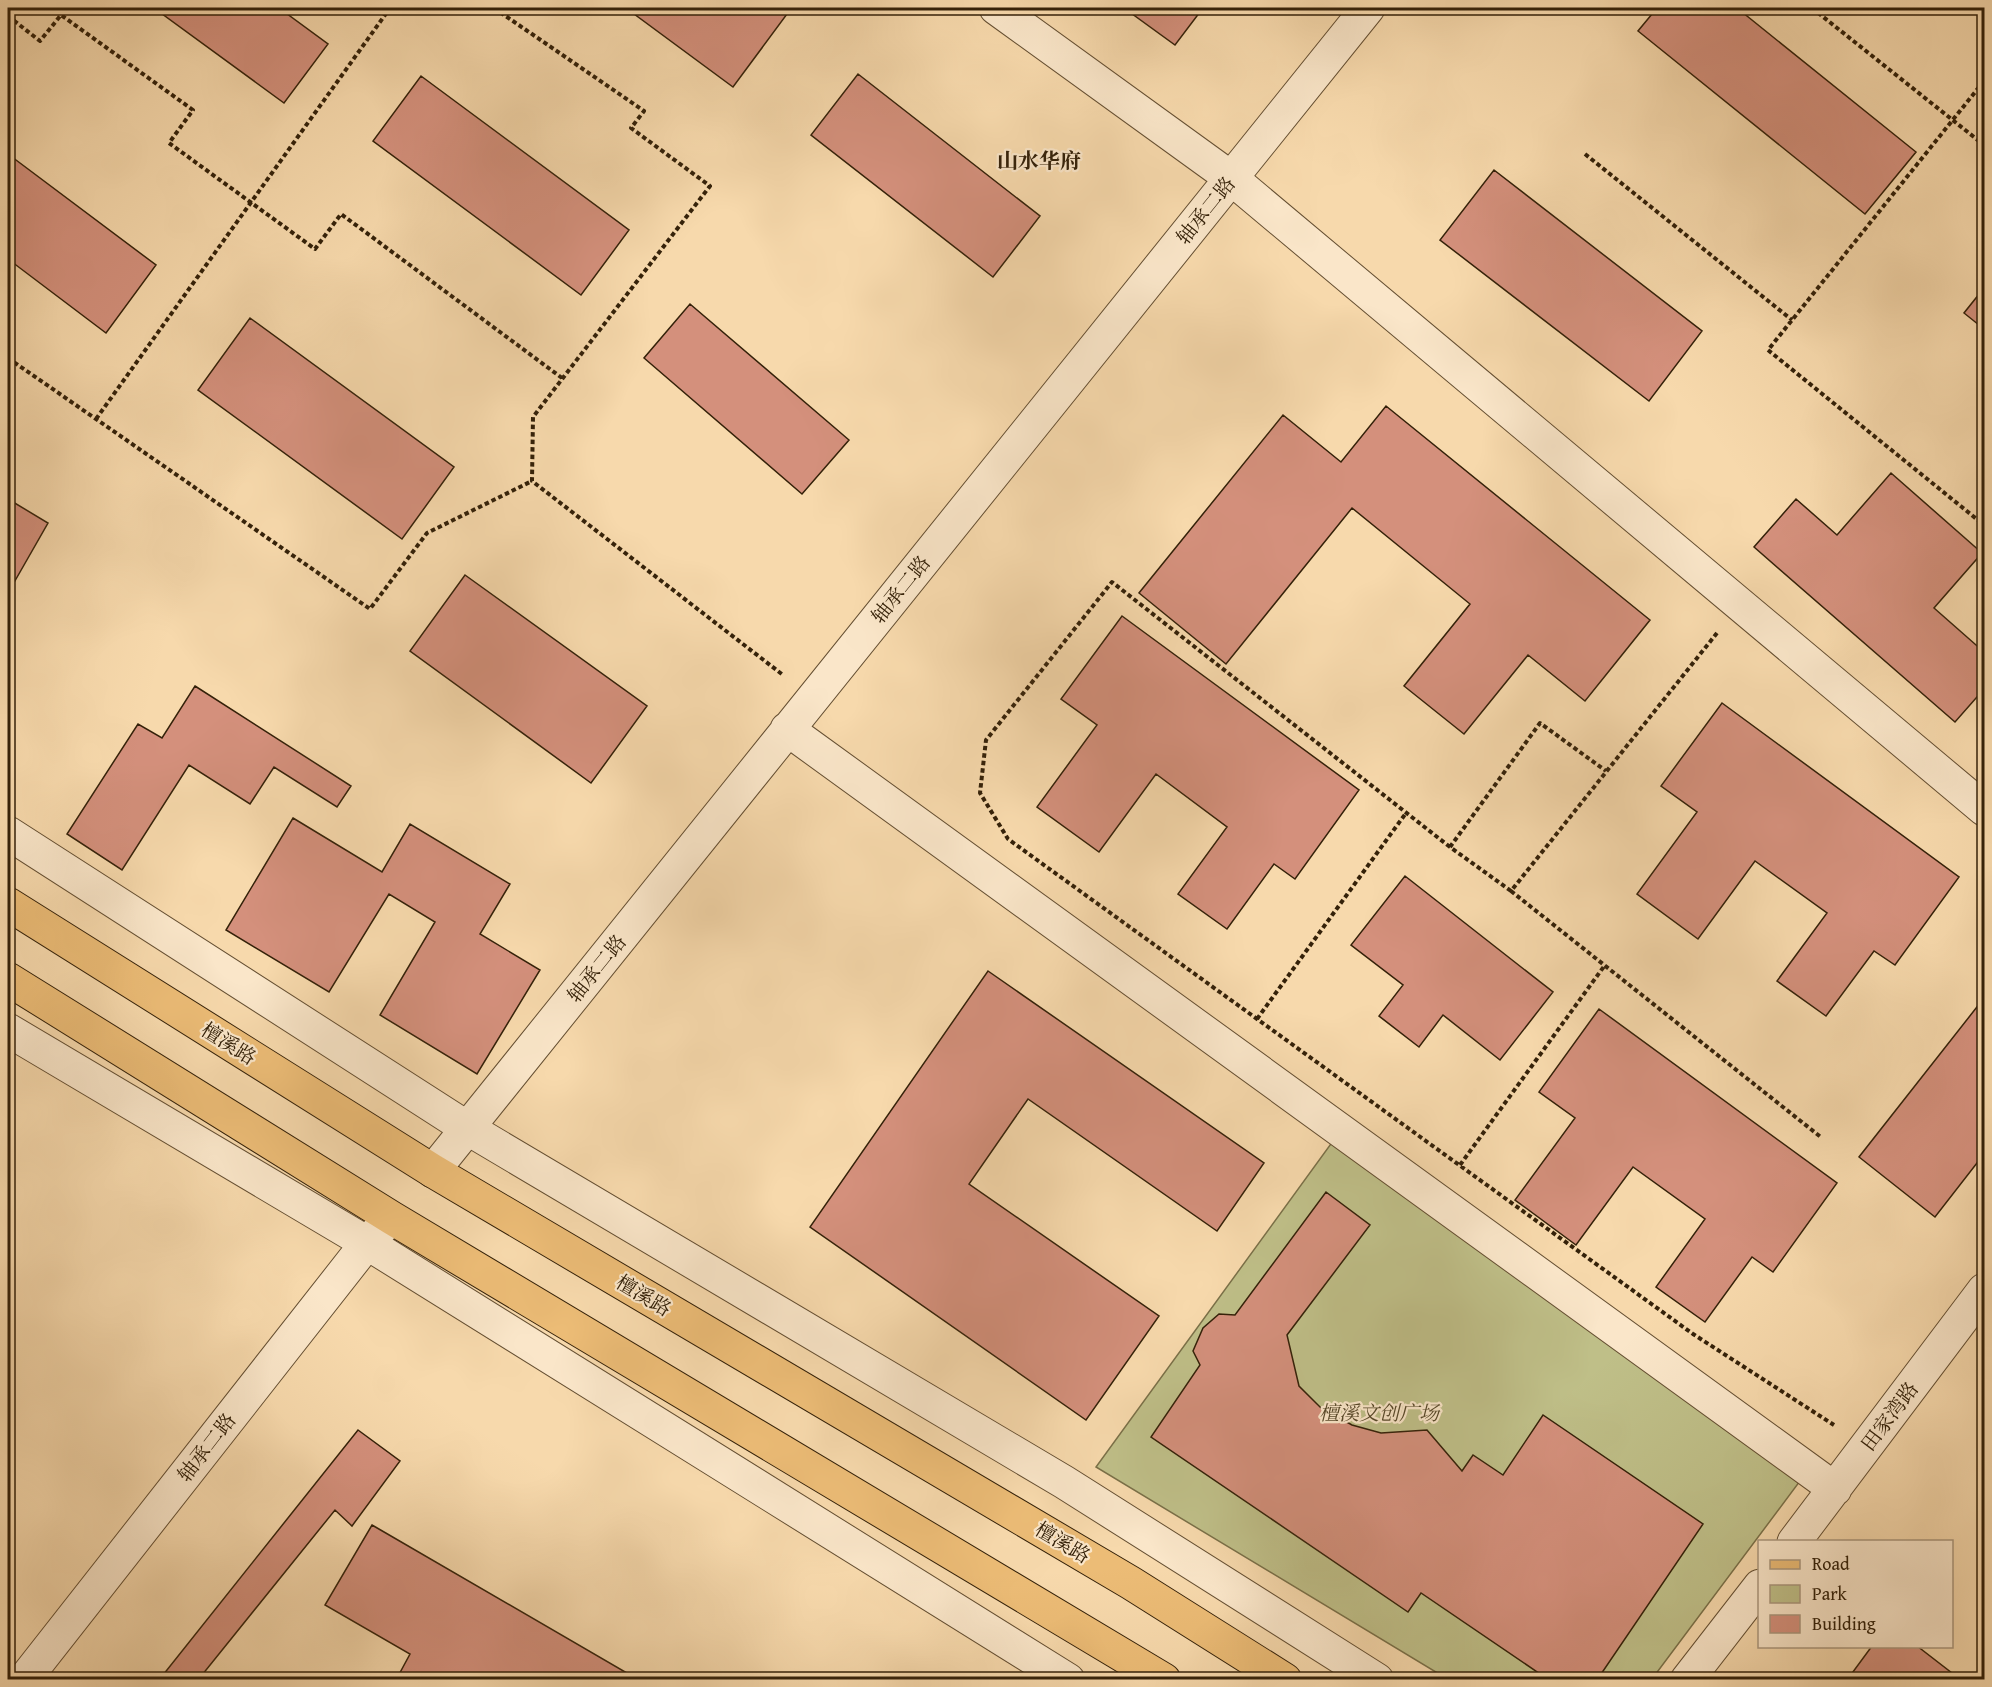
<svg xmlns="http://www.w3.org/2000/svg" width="1992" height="1687" viewBox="0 0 1992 1687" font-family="'Gentium Book Plus','Noto Serif SC',serif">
	<rect width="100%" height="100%" fill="#f7d9ac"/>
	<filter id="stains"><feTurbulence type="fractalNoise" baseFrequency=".00333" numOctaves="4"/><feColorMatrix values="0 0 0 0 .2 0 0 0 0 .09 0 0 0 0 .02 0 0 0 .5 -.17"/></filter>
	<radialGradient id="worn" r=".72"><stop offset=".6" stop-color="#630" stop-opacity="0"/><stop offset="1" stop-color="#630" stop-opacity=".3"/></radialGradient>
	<path fill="#bfbf88" stroke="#7a7048" stroke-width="1.5" d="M1333 1141 1800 1481 1652 1679 1449 1680 1096 1467Z"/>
	<path fill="#d4907c" stroke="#342109" stroke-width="1.5" d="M154 8H279L328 44 284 103Z
		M626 8H787L790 10 733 87Z
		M1124 8H1203L1175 45Z
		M1657 8H1737L1916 152 1865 214 1638 31Z
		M858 74 1040 216 993 277 811 135Z
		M421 76 629 230 581 295 373 141Z
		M8 154 156 265 106 333 8 259Z
		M1494 170 1702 331 1649 401 1440 240Z
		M1984 288V329L1964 313Z
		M690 304 849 440 802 494 644 358Z
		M250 318 454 467 402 539 198 390Z
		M1386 406 1650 620 1585 701 1528 655 1464 734 1404 686 1470 604 1352 508 1226 664 1139 593 1283 415 1341 462Z
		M1891 473 1982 553 1934 608 1984 652V689L1955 722 1754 547 1796 499 1837 535Z
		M8 499 48 523 8 593Z
		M465 575 647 706 591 783 410 651Z
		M1122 616 1359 790 1295 879 1274 864 1227 929 1178 894 1227 827 1156 774 1099 852 1037 807 1097 725 1061 699Z
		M195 686 351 786 337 807 274 767 250 804 189 765 122 870 67 834 138 724 162 738Z
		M1722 703 1959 877 1895 965 1874 951 1826 1016 1777 981 1827 913 1755 861 1698 939 1637 894 1697 812 1661 786Z
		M293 818 382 872 410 824 510 884 480 934 540 970 477 1074 380 1015 435 922 389 894 329 992 226 930Z
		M1405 876 1553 992 1500 1060 1443 1015 1419 1047 1379 1016 1403 985 1351 945Z
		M988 971 1264 1163 1217 1231 1028 1099 969 1184 1159 1316 1086 1420 810 1227Z
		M1984 998V1154L1935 1217 1859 1157Z
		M1599 1009 1837 1183 1773 1272 1752 1257 1705 1322 1656 1287 1705 1219 1633 1167 1576 1245 1515 1200 1575 1118 1539 1092Z
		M1326 1192 1370 1225 1287 1335 1299 1386 1321 1408 1352 1425 1381 1433 1427 1430 1462 1471 1473 1455 1503 1475 1543 1415 1703 1524 1597 1680H1549L1421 1593 1408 1612 1151 1437 1200 1365 1193 1351 1203 1328 1219 1314 1235 1315Z
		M358 1430 400 1461 352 1526 335 1510 198 1680H159Z
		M372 1525 639 1680H396L410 1654 325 1605Z
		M1872 1646H1917L1961 1680H1847Z"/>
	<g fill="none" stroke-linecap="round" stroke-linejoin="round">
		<g stroke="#654f32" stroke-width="35">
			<path id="minor" d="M996 8 1231 178 1984 809
				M787 729 1835 1489
				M8 833 467 1128 1064 1482 1377 1680
				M8 1030 367 1243 1068 1680
				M433 1171 1368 8
				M1794 1542 1984 1290
				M24 1680 367 1243 382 1227
				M1687 1680 1760 1586"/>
		</g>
		<g stroke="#342109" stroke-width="35">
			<path id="major" d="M8 904 433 1171 1131 1583 1285 1680
				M8 979 392 1218 1164 1680"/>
		</g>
		<path stroke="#342109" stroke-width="4" stroke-dasharray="4.5 3" stroke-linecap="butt" d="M494 8 644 111 631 128 710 186 533 417 532 481 783 675
			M1812 8 1984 145
			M8 16 40 41 61 15 193 110 169 143 315 249 341 214 562 378
			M1984 81 1768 350 1984 525
			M1585 154 1792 320
			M8 358 370 609 427 533 532 481
			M96 419 390 8
			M1717 633 1511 891 1822 1138
			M1450 847 1112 582 986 740 980 793 1008 839 1693 1334 1834 1425
			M1511 891 1450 847 1540 723 1606 771
			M1257 1019 1406 813
			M1460 1165 1605 965"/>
		<use href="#minor" stroke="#fae6c9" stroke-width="33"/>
		<use href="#major" stroke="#ecbc76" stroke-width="33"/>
	</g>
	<g text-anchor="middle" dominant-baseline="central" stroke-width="4.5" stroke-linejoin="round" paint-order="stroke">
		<g font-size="20" fill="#342109" stroke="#fae6c9">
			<text transform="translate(1205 210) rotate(-51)">轴承二路</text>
			<text transform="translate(900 589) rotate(-51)">轴承二路</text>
			<text transform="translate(596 968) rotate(-51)">轴承二路</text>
			<text transform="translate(229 1043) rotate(32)">檀溪路</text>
			<text transform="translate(644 1295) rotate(31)">檀溪路</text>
			<text transform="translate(1889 1416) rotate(-53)">田家湾路</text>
			<text transform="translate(206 1447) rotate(-52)">轴承二路</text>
			<text transform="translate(1063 1542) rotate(31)">檀溪路</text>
		</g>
		<g font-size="20" font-style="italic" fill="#574829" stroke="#fae6c9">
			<text x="1379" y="1412">檀溪文创广场</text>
		</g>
		<g font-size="21" font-weight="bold" fill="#342109" stroke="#fae6c9">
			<text x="1039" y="160">山水华府</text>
		</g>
	</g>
	<rect width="1992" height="1687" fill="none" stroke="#f7d9ac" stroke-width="30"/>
	<rect x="9" y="9" width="1974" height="1669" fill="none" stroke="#342109" stroke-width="3"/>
	<rect x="15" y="15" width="1962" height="1657" fill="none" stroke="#342109" stroke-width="1.5"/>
	<rect x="1758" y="1540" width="195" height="108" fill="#fae6c9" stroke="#ab977c" stroke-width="1.5"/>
	<rect x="1770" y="1560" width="30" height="9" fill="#ecbc76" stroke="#ab977c" stroke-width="1.5"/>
	<text x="1812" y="1570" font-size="18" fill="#342109">Road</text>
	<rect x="1770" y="1585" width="30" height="18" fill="#bfbf88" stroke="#ab977c" stroke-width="1.5"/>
	<text x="1812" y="1600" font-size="18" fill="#342109">Park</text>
	<rect x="1770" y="1615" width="30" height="18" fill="#d4907c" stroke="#ab977c" stroke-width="1.5"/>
	<text x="1812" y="1630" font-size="18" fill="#342109">Building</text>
	<rect width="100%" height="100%" filter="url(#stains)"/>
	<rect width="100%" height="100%" fill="url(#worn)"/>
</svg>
